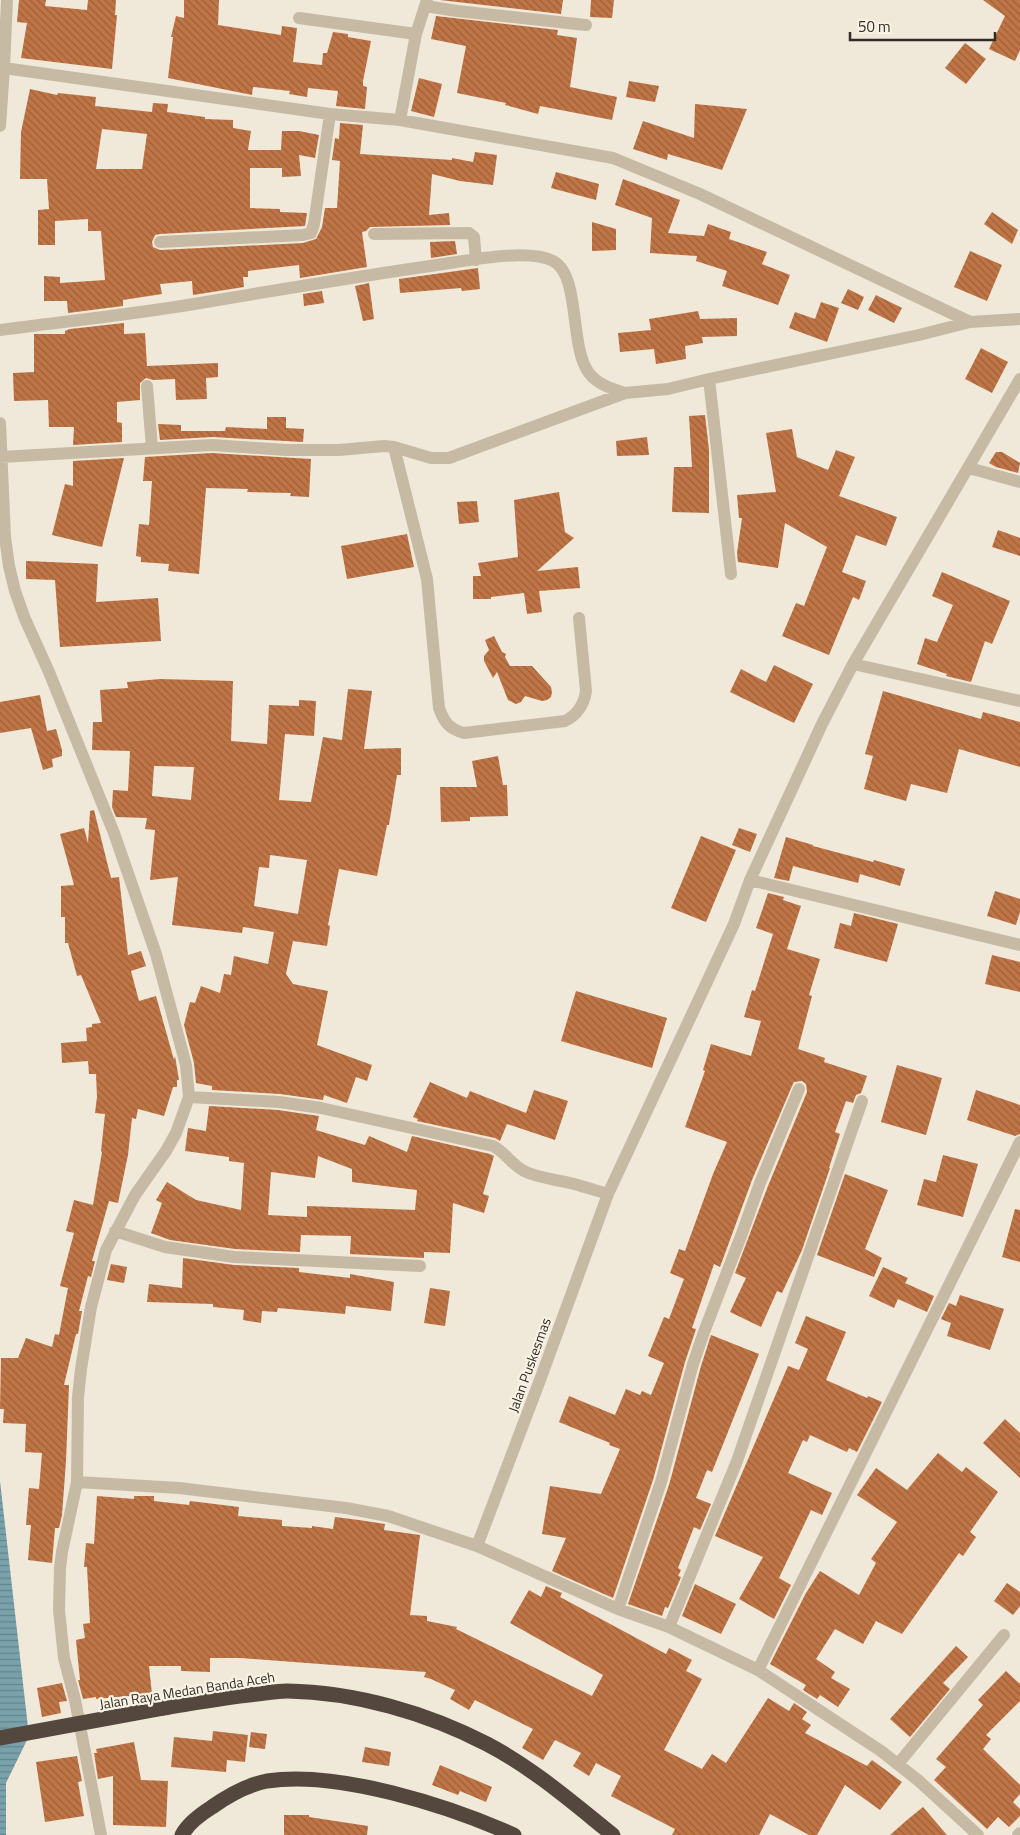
<svg xmlns="http://www.w3.org/2000/svg" width="1020" height="1835" viewBox="0 0 1020 1835" font-family="'Titillium Web',sans-serif">
	<defs>
		<pattern id="water-rules" width="6" height="5" patternUnits="userSpaceOnUse" patternTransform="scale(1.25)"><rect width="6" height="5" fill="#79a2ab"/><path d="M0 2.5h6" fill="none" stroke="#64848b"/></pattern>
		<pattern id="building-back-hatch" width="6" height="6" patternUnits="userSpaceOnUse" patternTransform="scale(1.25)"><rect width="6" height="6" fill="#c07546"/><path d="M-1 5l2 2M0 0l6 6M5-1l2 2" fill="none" stroke="#9d603a"/></pattern>
	</defs>
	<rect width="100%" height="100%" fill="#f0e8d9"/>
	<path fill="url(#water-rules)" d="M0 1481 29 1736 6 1783V1835H0Z"/>
	<path fill="url(#building-back-hatch)" fill-rule="evenodd" d="M19 0H46L45 6 87 10 88 0H116L115 15H117L112 69 21 58 27 23 17 22Z
		M184 0H219L218 25 281 35 282 26 297 28 293 62 322 65 323 53H327L333 32 348 34V37L371 41 363 81V86L367 87 365 109 336 106 338 91 308 88 307 97 289 94 290 91 253 87 252 95 168 78 173 37H171L176 16 184 18Z
		M440 0H563L561 14Z
		M591 0H614L612 18 590 17Z
		M983 0H1020V50L1015 61 989 49 1005 16Z
		M436 16 558 30 557 35 577 38 570 87 617 97 612 120 540 106 538 114 505 105 506 103 457 93 466 46 431 39Z
		M965 43 986 59 966 84 945 68Z
		M419 78 442 84 434 117 411 111Z
		M629 81 659 86 655 102 626 97Z
		M30 89 57 95 58 93 96 97 95 106 152 112 153 103 168 104 167 112 205 117V119L233 120V128L251 131 248 150H281L282 131H299L319 135 315 158 299 155 301 176 282 177V168H250V208L280 209V212L307 213 305 226 160 234 155 235 152 242 153 247 160 250 303 243 316 239 322 227 325 208H337L340 161 332 160 335 138 339 139 340 123 363 125 360 154 452 160V158L473 162 475 152 497 155 493 185 460 181 432 174 429 215 449 213 450 225 370 227 366 231 362 232 367 267 300 278 299 265 248 271V277H243L244 287 193 295 192 281 160 284 162 294 123 300V306L68 313 67 301H44V276L60 277V283L105 280 101 231H88V219L55 221V245H38V210L49 209 47 179H20L21 132ZM102 129 147 134 142 169H96Z
		M695 104 747 109 722 170 668 154 667 160 633 149 643 121 694 138Z
		M556 172 599 184 596 200 551 188Z
		M623 179 680 200 668 233 704 236 708 224 731 232 729 239 767 252 762 264 790 275 778 305 722 286 727 271 696 261 697 256 650 253 652 218 615 205Z
		M992 212 1018 230 1012 244 984 224Z
		M592 222 616 229V250L592 251Z
		M455 241 457 254 431 258 430 242Z
		M970 251 1002 265 987 301 954 287Z
		M478 268 480 289 462 291 461 288 400 293 399 279Z
		M369 283 374 319 363 321 355 286Z
		M848 289 864 297 858 310 841 303Z
		M322 291 324 303 304 306 303 294Z
		M876 295 902 308 894 323 868 310Z
		M821 302 839 308 827 342 789 328 795 312 815 319Z
		M698 311 700 319 737 318V336L702 337 703 343 685 346 686 359 656 364 654 349 620 352 618 333 651 330 649 319Z
		M124 323V334L145 333 147 366 218 363V377L206 378 207 399 176 400 175 379 153 380 146 378 140 383V400L117 402V422L122 423V442L73 445 74 427H49L48 400 14 401 13 373 34 372V334H65V331L70 329Z
		M981 348 1008 362 992 393 965 379Z
		M705 415 709 450V513L672 512 674 467H692L689 416Z
		M267 417H286V428L304 429 303 442 213 437 160 440 158 424 181 425V431H225L226 427 267 429Z
		M792 429 797 457 828 470 836 450 855 457 839 496 897 517 886 546 856 535 842 572 866 581 859 600 853 597 829 655 782 636 796 603 804 606 827 547 785 523 778 568 738 562 737 553 742 518H739L737 495 776 492 766 433Z
		M647 437 649 455 617 456 616 441Z
		M996 452H1002L1020 463 1018 473 996 467 989 463Z
		M212 453 311 459 309 497 290 496 291 493 247 492 248 489 206 488 199 574 168 571 169 564 141 562V557L136 556 139 524 149 525 152 481H143L145 457Z
		M124 458 102 547 52 535 65 484 73 486V461Z
		M559 492 565 532 574 538 537 571 578 567 580 588 539 591 542 612 527 614 524 593 491 597V599H473V576H481L478 563 518 557 514 500Z
		M477 501 479 522 459 524 457 502Z
		M998 530 1020 538V556L992 547Z
		M407 534 414 567 347 579 341 546Z
		M26 561 98 564 96 602 158 598 161 641 60 647 55 580 26 579Z
		M942 572 1010 601 992 644 985 641 971 682 946 676 947 674 917 664 925 638 937 642 953 605 932 596Z
		M494 636 502 652 506 654 505 657 510 666H532L551 687 552 692 551 697 547 700 542 701 525 696 521 702 516 704 508 700 497 672 493 678 484 661V656L489 650 485 640Z
		M774 665 813 684 794 723 730 692 741 669 766 682Z
		M160 679 233 681 231 741 267 744 269 705 299 706V700L316 701 314 736 285 734 279 800 311 802 323 737 342 740 348 689 372 691 364 749 401 748V775H397L389 825H387L377 876 339 869 328 925 330 926 327 946 293 941 286 974 293 984 328 991 317 1045 372 1065 367 1081 356 1077 347 1103 324 1095 323 1100 280 1094 212 1090V1086L196 1083 194 1063 184 1025 190 1002 195 1003 201 986 220 993 224 974 231 975 234 956 268 964 274 932 243 927 242 933 172 925 178 877 150 880 155 830 145 829 147 818 116 817 112 807 113 790 128 791 130 751 92 750 93 722H102L100 690 128 688 127 682ZM154 766 194 767 191 800 152 796ZM270 855 307 860 298 914 254 906 259 867 269 868Z
		M883 691 981 719 983 712 1020 722V767L959 749 947 793 911 784 906 801 864 789 873 756 865 754Z
		M40 695 47 731 56 729 62 750V756L52 759 53 767 43 770 31 728 0 733V702Z
		M498 756 503 785H507L508 816 470 817V821L441 822 440 787H477L472 761Z
		M94 810 111 878 119 877 128 955 141 951 146 966 131 971 139 1001 156 996 174 1060 175 1056 179 1080H177V1087H173L164 1116 138 1109 136 1119 132 1118 128 1155 118 1203 109 1201 92 1261H95L91 1277 88 1276 79 1311H82L78 1334H76L64 1385H69L66 1461 62 1515 59 1528H55L52 1563 28 1560 31 1525H26L29 1488 39 1489 42 1453 25 1452 26 1424 3 1423 4 1409H0L1 1358H18L26 1338 52 1347 55 1334 59 1335 68 1288 60 1286 74 1233 66 1231 74 1200 93 1205 102 1152 101 1151 105 1114 95 1113 97 1097 96 1074H89L88 1061 62 1063 61 1043 87 1041 86 1028 92 1027V1024L101 1023 81 975 77 976 68 943H65V917H61V886L74 885 60 834 84 828 88 843 90 811Z
		M739 828 757 834 750 852 732 845Z
		M701 836 736 850 706 922 671 908Z
		M786 837 813 845V846L873 862 874 860 905 869 900 886 860 874 858 883 793 866 789 881 774 878Z
		M995 891 1020 899V912L1016 925 987 916Z
		M768 893 784 897 783 900 801 906 787 949 820 959 809 995 812 996 798 1049 825 1058 824 1062 867 1076 861 1093 856 1095 853 1103 846 1101 835 1132 840 1134 829 1168H830L802 1250 782 1293 777 1291 761 1327 730 1312 746 1278 735 1273 768 1186 807 1092 806 1084 802 1081 794 1082 792 1086 752 1180 720 1267 714 1264 692 1328 696 1329 685 1362 653 1480 613 1598 552 1571 566 1538 542 1534 550 1486 601 1494 620 1449 609 1445 610 1443 559 1422 569 1396 615 1415 626 1389 640 1395 642 1391 651 1395 664 1363 648 1356 664 1317 669 1319 684 1279 670 1273 679 1249 685 1251 713 1174 727 1142 685 1127 705 1071 703 1070 711 1044 751 1056 761 1021 744 1017 752 990 755 991 773 934 756 928Z
		M854 913 898 924 887 962 834 948 840 923 851 926Z
		M992 955 1020 962V992L985 984Z
		M576 991 667 1018 652 1068 561 1041Z
		M897 1065 942 1078 926 1135 881 1122Z
		M430 1082 467 1098 470 1091 526 1113 534 1090 568 1101 555 1140 507 1124 500 1141 495 1138 417 1121 418 1119 413 1117Z
		M976 1090 1020 1105V1134L1015 1136 967 1120Z
		M209 1106 278 1110 319 1116 316 1130 365 1145 369 1136 407 1152 412 1136 490 1154 494 1156 483 1194 489 1196 484 1213 453 1203 450 1253 424 1252V1258L350 1254 351 1236 301 1235 300 1252 235 1249 170 1240 151 1233 162 1203 156 1200 167 1182 196 1200 241 1210 244 1163 229 1161V1157L185 1151 188 1128 206 1131ZM318 1156 352 1169V1182L417 1190 415 1210 307 1206V1217L268 1215 271 1172 315 1178Z
		M943 1155 978 1164 963 1217 917 1205 924 1179 936 1182Z
		M845 1174 888 1190 865 1249 882 1258 874 1277 817 1255Z
		M1015 1209 1020 1210V1262L1002 1257Z
		M183 1258 234 1265 299 1268V1272L350 1278V1274L394 1282 391 1311 346 1306 345 1314 278 1308 277 1312 262 1311 261 1323 243 1320 244 1310 213 1307V1304L147 1302 149 1284 182 1288Z
		M111 1264 127 1267 124 1283 107 1280Z
		M883 1267 908 1278 905 1283 934 1296 927 1312 898 1299 894 1308 869 1296Z
		M430 1288 450 1291 445 1326 424 1323Z
		M960 1295 1004 1309 990 1350 947 1336 951 1323 941 1319 949 1303 956 1306Z
		M806 1316 846 1332 826 1380 867 1398 868 1396 882 1402 857 1452 849 1448 847 1452 810 1435 807 1442 803 1440 788 1473 832 1493 822 1515 811 1510 779 1578 791 1585 774 1619 739 1599 763 1557 715 1536 788 1366 799 1370 808 1349 795 1343Z
		M711 1335 759 1354 712 1472 707 1470 696 1498 711 1504 700 1530 694 1527 678 1568 681 1570 678 1576 681 1577 668 1608 665 1607 662 1616 628 1604 669 1485 701 1366Z
		M1005 1419 1020 1433V1478L983 1443Z
		M938 1453 962 1472 966 1467 998 1492 970 1532 976 1537 963 1556 959 1553 902 1634 876 1621 863 1644 835 1629 816 1659 835 1672 831 1678 850 1689 838 1707 820 1695 817 1699 803 1690 806 1685 770 1664 806 1593 820 1571 859 1595 876 1563 871 1559 897 1522 857 1495 876 1468 907 1490Z
		M97 1496 134 1499V1496H154V1501L189 1505 190 1501 239 1507 238 1516 282 1520V1526L312 1528V1526L333 1529 335 1517 359 1520 385 1524 384 1530 420 1535 410 1615 427 1616V1621L457 1627 456 1629 592 1696 603 1675 510 1623 529 1590 541 1597 546 1586 562 1593 560 1597 666 1654 669 1648 692 1660 686 1671 702 1679 664 1750 702 1769 712 1754 726 1763 768 1698 789 1711 794 1703 807 1712 802 1719 811 1725 805 1733 867 1766 872 1760 902 1782 880 1810 845 1785 817 1835H809L770 1814 759 1835H672L675 1829 611 1796 621 1776 596 1763 589 1776 573 1766 581 1753 555 1740 543 1760 522 1748 533 1729 475 1700 469 1710 450 1699 455 1690 431 1679 424 1677 426 1672 241 1658H210V1672L181 1671V1666H149L152 1694 96 1699V1697L83 1699 78 1680H80L76 1640 85 1638 83 1624 90 1623 87 1567H84L86 1543 94 1544Z
		M1007 1583 1020 1592V1606L1013 1615 994 1601Z
		M695 1584 736 1604 721 1634 682 1616Z
		M956 1646 968 1657 943 1683 950 1689 910 1737 890 1719Z
		M1006 1671 1020 1684V1701L986 1735 991 1739 983 1749 1020 1785V1794L1013 1802 1020 1809V1816L1009 1827 998 1817 987 1829 934 1780 946 1767 936 1759 983 1705 978 1700Z
		M62 1683 67 1701 59 1702 61 1713 42 1717 37 1688Z
		M213 1731 248 1735 245 1762 227 1760 226 1772 171 1767 174 1737 212 1741Z
		M251 1732 267 1734 265 1749 249 1747Z
		M134 1742 141 1780 168 1781 166 1827 113 1825V1776L98 1779 94 1753H97L96 1749Z
		M365 1747 391 1752 389 1766 362 1762Z
		M77 1756 82 1781 78 1782 84 1816 45 1822 36 1762Z
		M440 1765 492 1787 486 1802 460 1791 458 1795 432 1785Z
		M923 1807 947 1835H890L907 1820Z
		M284 1815H309V1817L368 1826 367 1835H284Z"/>
	<g fill="none" stroke-linecap="round" stroke-linejoin="round">
		<path stroke="#c7baa5" stroke-width="12" d="M425 6 457 11 586 25
			M299 18 416 34
			M4 68 330 114 400 120 613 158 700 194 970 322
			M400 120 416 34 427 0
			M0 126 4 68 7 0
			M374 234 469 233 474 237 476 260
			M160 242 303 235 311 233 314 224 330 114
			M0 330C68 321 138 314 206 302 283 289 360 276 437 265 466 261 527 248 553 261 581 275 569 347 589 373 597 384 612 389 625 393
			M709 379 731 574
			M147 386 152 448
			M0 423 5 537 9 566 15 591 25 619 49 672 114 833 156 954 186 1065 189 1097 176 1133 166 1151 135 1195 106 1250 91 1307 81 1369 78 1397 77 1482 62 1552 60 1568 59 1610 64 1658 75 1700 101 1835
			M394 447 427 579 439 708C444 722 449 729 464 733L565 721C577 715 584 705 586 691L579 618
			M1 457 212 445 286 450H339L384 446 394 447 431 458H449L625 393 668 389 709 379 919 335 970 322 1020 319
			M969 468 1020 482
			M853 664 1020 701
			M750 880 1020 945
			M189 1097 279 1102 321 1108 493 1146C505 1152 511 1164 524 1171 538 1178 554 1179 570 1183 582 1186 595 1190 608 1194
			M115 1231 165 1247 234 1257 420 1266
			M77 1482 179 1488 346 1508 388 1516 477 1546 618 1609 669 1627 758 1670 881 1751 919 1781 978 1835
			M477 1546 540 1380 608 1194 734 924 750 880 822 724 853 664 1020 379
			M618 1609 661 1482 693 1364 704 1332 741 1236 760 1183 799 1089
			M669 1627 737 1461 862 1101
			M758 1670 1020 1142
			M898 1764 1004 1635
			M1018 1835 1020 1833"/>
		<path stroke="#54483e" stroke-width="15" d="M163 1708C194 1703 226 1697 257 1694 267 1693 277 1691 287 1691 355 1692 427 1713 487 1744 533 1768 573 1803 613 1835
			M182 1835C188 1823 201 1814 212 1807 229 1795 247 1785 267 1781 338 1770 449 1806 514 1835"/>
		<path stroke="#54483e" stroke-width="15" d="M0 1738 163 1708"/>
	</g>
	<g text-anchor="middle" dominant-baseline="central" stroke-width="4.5" stroke-linejoin="round" paint-order="stroke">
		<g font-size="14" fill="#332c26" stroke="#f8f2e4">
			<text transform="translate(529 1365) rotate(-70)">Jalan Puskesmas</text>
			<text transform="translate(187 1690) rotate(-9)">Jalan Raya Medan Banda Aceh</text>
		</g>
	</g>
	<path d="M850 32v8h145v-8" fill="none" stroke="#332c26" stroke-width="2.5"/>
	<text x="858" y="32" font-size="15" fill="#332c26" stroke="#f8f2e4" stroke-width="4" paint-order="stroke">50 m</text>
</svg>
